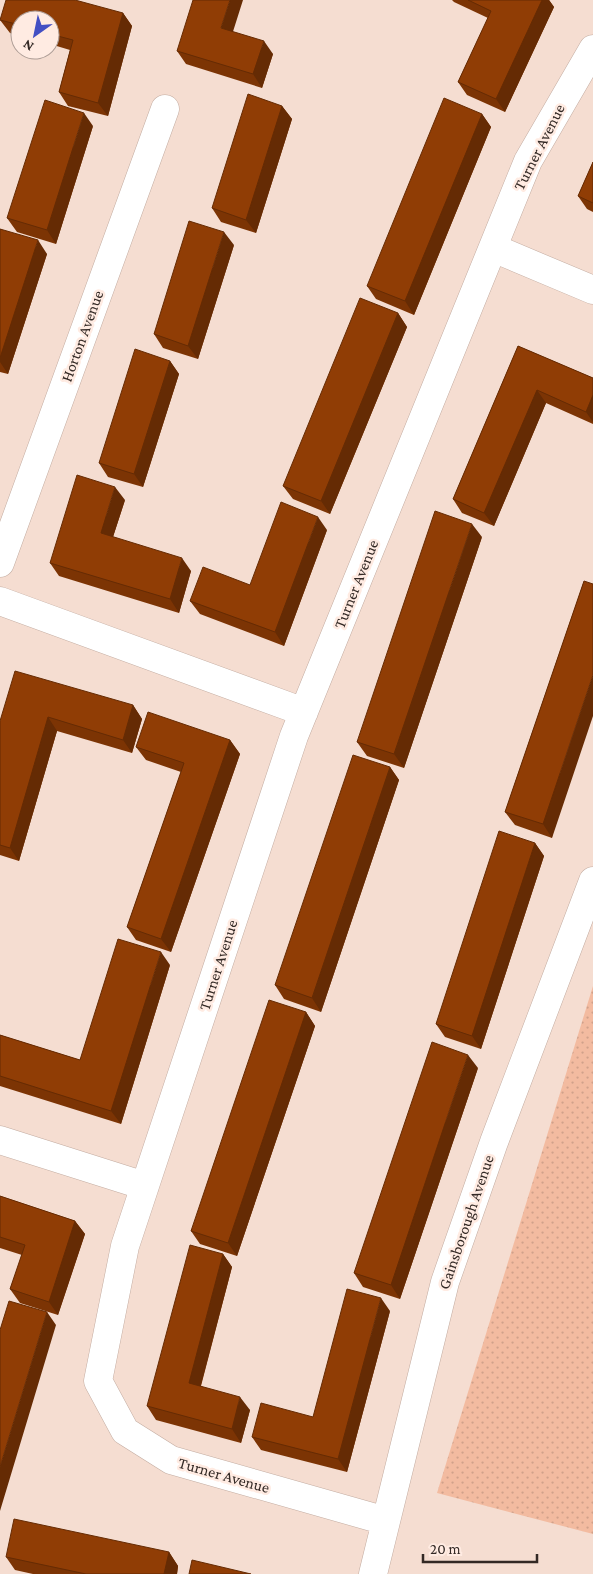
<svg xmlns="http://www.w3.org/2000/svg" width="593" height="1574" viewBox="0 0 593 1574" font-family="'Crimson Pro',serif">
	<defs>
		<pattern id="grass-dots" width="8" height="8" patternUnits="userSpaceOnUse" patternTransform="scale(1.25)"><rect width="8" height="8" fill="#f3bba0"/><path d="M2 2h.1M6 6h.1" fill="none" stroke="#d1a18a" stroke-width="1.8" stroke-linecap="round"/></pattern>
	</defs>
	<rect width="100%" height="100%" fill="#f5ddd1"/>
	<path fill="url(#grass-dots)" d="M593 986V1534L437 1493Z"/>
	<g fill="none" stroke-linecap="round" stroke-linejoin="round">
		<g stroke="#c3aca1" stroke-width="29">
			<path id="minor" d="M493 248 593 290
				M0 563 165 109
				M0 601 304 712
				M0 1140 145 1186
				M386 1521 171 1460 125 1431 98 1381 125 1246 294 736 528 161 593 49
				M373 1574 445 1282 494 1142 593 881"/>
		</g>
		<use href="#minor" stroke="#fff" stroke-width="28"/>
	</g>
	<path fill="#7c3404" d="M452 0H549L554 7 505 112 467 95 458 82 488 18 454 2Z
		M123 13 132 26 108 116 68 106 59 92 70 50 50 44V20H20V36L10 33 0 20Z
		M233 32 273 54 262 88 186 64 177 51Z
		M282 106 292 119 256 233 221 222 212 208Z
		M482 114 491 127 414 315 376 299 367 286Z
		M93 126 56 244 17 232 7 218Z
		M593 162V212L587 209 578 196Z
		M0 229 47 254 8 374 0 372Z
		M234 245 198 359 163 348 154 334Z
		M398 313 407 327 330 514 293 499 283 486Z
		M518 346 593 378V424L546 403 494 526 462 513 453 499Z
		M170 361 179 374 143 487 108 477 99 463Z
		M125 500 113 537 191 571 179 613 59 576 50 563Z
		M327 530 284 646 200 614 190 601 250 585Z
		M482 537 404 768 367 756 357 742Z
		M584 581 552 838 515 825 505 812Z
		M133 705 142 719 132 753 57 731 19 861 0 855V721Z
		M230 740 240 754 171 952 136 940 127 927 181 772 146 760 136 747Z
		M390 767 399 780 321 1012 284 999 275 985Z
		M535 843 544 856 481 1049 445 1037 436 1024Z
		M170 965 121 1124 0 1086V1035L80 1060Z
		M306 1012 315 1026 237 1256 200 1244 191 1231Z
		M478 1068 400 1299 363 1287 354 1273Z
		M0 1196 75 1221 85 1234 58 1315 20 1303 10 1289 22 1255 0 1248Z
		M223 1254 232 1267 201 1386 250 1410 241 1443 156 1420 147 1406Z
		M390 1311 347 1472 261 1450 252 1437 313 1417Z
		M169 1552 178 1566 177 1574H33L15 1570 6 1557Z"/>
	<path fill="#652b04" d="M230 0H243L230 41 221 28Z
		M542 0H549L554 7 505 112 496 99Z
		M123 13 132 26 108 116 98 103Z
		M264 41 273 54 262 88 253 74Z
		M282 106 292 119 256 233 246 220Z
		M84 113 93 126 56 244 47 230Z
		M482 114 491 127 414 315 405 301Z
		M224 232 234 245 198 359 188 346Z
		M38 240 47 254 8 374 0 362V358Z
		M398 313 407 327 330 514 321 501Z
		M170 361 179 374 143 487 134 474Z
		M537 390 546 403 494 526 484 513Z
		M593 395V422L586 412Z
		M115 487 125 500 110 546 101 533Z
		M318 517 327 530 284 646 275 632Z
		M472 524 482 537 404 768 394 754Z
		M182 558 191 571 179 613 170 599Z
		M593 675V716L552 838 543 824Z
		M133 705 142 719 132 753 123 740Z
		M48 717 57 731 19 861 10 848Z
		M230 740 240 754 171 952 161 939Z
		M390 767 399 780 321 1012 312 998Z
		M535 843 544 856 481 1049 472 1036Z
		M161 952 170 965 121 1124 111 1111Z
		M306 1012 315 1026 237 1256 228 1243Z
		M468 1055 478 1068 400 1299 391 1285Z
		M75 1221 85 1234 58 1315 49 1302Z
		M223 1254 232 1267 198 1396 189 1383Z
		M381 1298 390 1311 347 1472 338 1459Z
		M47 1312 56 1325 0 1511V1467Z
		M240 1397 250 1410 241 1443 232 1429Z
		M169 1552 178 1566 177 1574H164Z"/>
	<path fill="#903d05" stroke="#652b04" d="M6 0H75L123 13 98 103 59 92 73 40 50 34V20H20V25L0 20Z
		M193 0H230L221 28 264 41 253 74 177 51Z
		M468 0H542L496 99 458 82 491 11Z
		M248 94 282 106 246 220 212 208Z
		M444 98 482 114 405 301 367 286Z
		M45 100 84 113 47 230 7 218Z
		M593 162V203L578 196Z
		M189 221 224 232 188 346 154 334Z
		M0 229 38 240 0 358Z
		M360 298 398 313 321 501 283 486Z
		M518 346 593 378V395L586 412 537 390 484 513 453 499Z
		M135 349 170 361 134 474 99 463Z
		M77 475 115 487 101 533 182 558 170 599 50 563Z
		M281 502 318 517 275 632 190 601 203 567 250 585Z
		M435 511 472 524 394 754 357 742Z
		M584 581 593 584V675L543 824 505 812Z
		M15 671 133 705 123 740 48 717 10 848 0 845V721Z
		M148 712 230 740 161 939 127 927 184 763 136 747Z
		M353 755 390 767 312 998 275 985Z
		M499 831 535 843 472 1036 436 1024Z
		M118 939 161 952 111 1111 0 1076V1035L80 1060Z
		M269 1000 306 1012 228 1243 191 1231Z
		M432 1042 468 1055 391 1285 354 1273Z
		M0 1196 75 1221 49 1302 10 1289 25 1245 0 1237Z
		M190 1245 223 1254 189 1383 240 1397 232 1429 147 1406Z
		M347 1289 381 1298 338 1459 252 1437 261 1403 313 1417Z
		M9 1301 47 1312 0 1467V1330Z
		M14 1519 169 1552 164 1574H86L6 1557Z
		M192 1560 251 1574H189Z"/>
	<g text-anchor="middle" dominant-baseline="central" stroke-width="5" stroke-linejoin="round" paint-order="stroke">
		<g font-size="16" fill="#332925" stroke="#ffebe2">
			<text transform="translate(539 147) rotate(-63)">Turner Avenue</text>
			<text transform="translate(82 336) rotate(-70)">Horton Avenue</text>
			<text transform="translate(356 584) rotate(-68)">Turner Avenue</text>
			<text transform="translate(218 965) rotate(-72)">Turner Avenue</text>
			<text transform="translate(466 1222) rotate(-71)">Gainsborough Avenue</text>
			<text transform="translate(224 1475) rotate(16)">Turner Avenue</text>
		</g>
	</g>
	<g transform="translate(35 35) rotate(213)"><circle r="24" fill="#ffebe2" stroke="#ad9d96"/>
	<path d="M0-4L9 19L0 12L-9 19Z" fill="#434fc3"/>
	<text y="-8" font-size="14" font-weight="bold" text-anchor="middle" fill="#332925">N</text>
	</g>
	<path d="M423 1554v8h114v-8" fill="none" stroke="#332925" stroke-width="2.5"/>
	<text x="430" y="1554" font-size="15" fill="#332925" stroke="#ffebe2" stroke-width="4" paint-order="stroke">20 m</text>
</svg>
